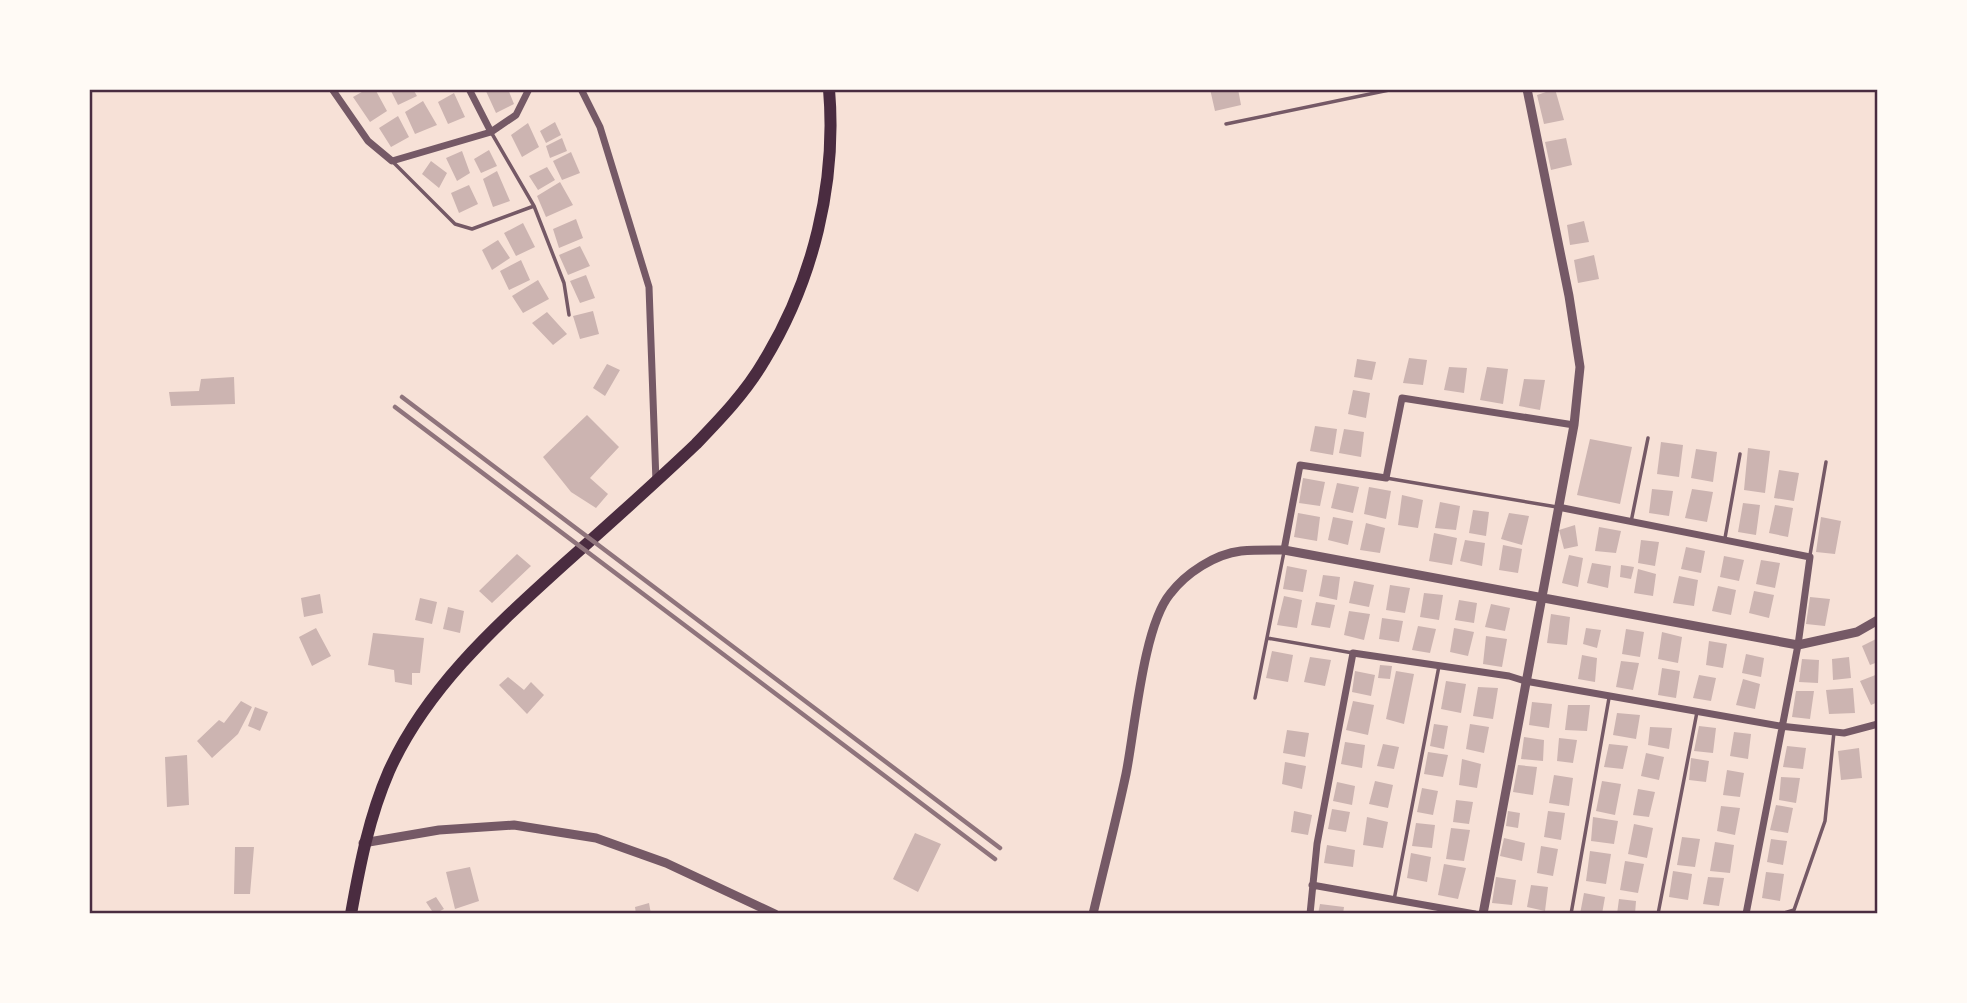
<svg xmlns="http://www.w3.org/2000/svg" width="1967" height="1003" viewBox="0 0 1967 1003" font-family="'Alegreya Sans',sans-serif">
	<rect width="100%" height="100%" fill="#f7e1d7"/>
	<path fill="#ccb4b1" d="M367 89H375L387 111 370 122 353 97Z
		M390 89H413L417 96 398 105Z
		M485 89H508L514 104 496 113Z
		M1210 89H1238L1241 105 1215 111Z
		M1555 89 1564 120 1544 124 1537 95Z
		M454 93 465 117 448 124 438 102Z
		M423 101 437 125 415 134 405 112Z
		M398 116 409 137 391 147 379 128Z
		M555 122 561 135 546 143 540 131Z
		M528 123 539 147 522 157 511 135Z
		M562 138 567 151 550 158 546 146Z
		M1566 138 1572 165 1551 170 1545 142Z
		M489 150 497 166 481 173 474 159Z
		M462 151 470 173 457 181 446 158Z
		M571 152 580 173 562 180 553 161Z
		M431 161 447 173 439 188 422 174Z
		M547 167 555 180 538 190 529 176Z
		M497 171 510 201 493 207 483 179Z
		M560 182 573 205 546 217 537 196Z
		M469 185 478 204 459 213 451 193Z
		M576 219 583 238 559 248 553 229Z
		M1584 221 1589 242 1570 245 1567 225Z
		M523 223 535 247 516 256 504 233Z
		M498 240 510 258 492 270 482 250Z
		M580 246 590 266 568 275 559 255Z
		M1594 255 1599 279 1578 283 1574 260Z
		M521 260 530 280 509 290 500 271Z
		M586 275 595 298 580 303 570 281Z
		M538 280 549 299 523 313 512 296Z
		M593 311 599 334 580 339 573 316Z
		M547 312 567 334 553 345 532 323Z
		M1409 358 1427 360 1423 385 1403 383Z
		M1357 359 1376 362 1372 380 1354 377Z
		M607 364 620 370 605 396 593 388Z
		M1449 367 1467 368 1464 393 1444 390Z
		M1487 367 1508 369 1503 404 1480 400Z
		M234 377 235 404 171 406 169 392 199 391 201 379Z
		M1524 379 1545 380 1540 410 1519 406Z
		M1353 390 1370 393 1366 418 1348 414Z
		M587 415 619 447 590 478 608 494 596 508 571 492 543 457Z
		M1315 426 1337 429 1333 455 1310 451Z
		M1344 429 1364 432 1361 457 1339 453Z
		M1590 439 1632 447 1620 504 1577 495Z
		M1661 442 1683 445 1679 477 1657 474Z
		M1748 448 1770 451 1765 493 1744 490Z
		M1696 449 1717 452 1713 482 1691 478Z
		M1779 470 1799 473 1794 501 1774 498Z
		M1303 478 1325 482 1320 506 1299 503Z
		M1337 483 1359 487 1353 513 1331 508Z
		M1369 487 1391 491 1386 519 1364 514Z
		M1652 489 1673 491 1669 516 1649 513Z
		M1692 489 1713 492 1707 522 1685 518Z
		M1402 495 1423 500 1418 528 1398 525Z
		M1440 502 1460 506 1456 530 1435 528Z
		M1743 503 1760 505 1756 535 1738 532Z
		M1775 505 1793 508 1788 537 1769 533Z
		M1473 510 1489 512 1486 536 1469 533Z
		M1298 513 1320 517 1317 541 1294 537Z
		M1509 513 1529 516 1522 545 1501 539Z
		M1333 517 1353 521 1348 545 1328 540Z
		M1821 517 1841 521 1835 554 1816 552Z
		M1366 523 1385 528 1380 553 1360 550Z
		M1575 525 1578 546 1564 549 1559 530Z
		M1599 527 1621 531 1616 553 1595 551Z
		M1434 533 1457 538 1452 565 1429 561Z
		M1465 540 1485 543 1482 566 1460 561Z
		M1641 540 1659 542 1655 566 1638 563Z
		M1503 545 1522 549 1518 573 1499 570Z
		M1686 547 1705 551 1701 573 1681 569Z
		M517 554 531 566 492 603 479 591Z
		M1569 555 1583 558 1578 587 1562 583Z
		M1724 556 1744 560 1739 581 1720 577Z
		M1761 560 1780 563 1775 588 1756 584Z
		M1592 563 1611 566 1608 588 1587 583Z
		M1621 565 1634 567 1631 579 1620 577Z
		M1287 566 1307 570 1303 592 1283 589Z
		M1638 569 1656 574 1653 596 1634 593Z
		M1323 575 1340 577 1337 600 1319 596Z
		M1679 576 1698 580 1694 606 1673 603Z
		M1354 581 1374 585 1369 607 1349 603Z
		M1390 585 1410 588 1405 613 1386 610Z
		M1718 586 1736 590 1731 615 1712 611Z
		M1754 591 1774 595 1769 618 1749 613Z
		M1424 593 1443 595 1439 620 1420 617Z
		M320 594 323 613 304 617 301 598Z
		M1284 596 1302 600 1297 628 1277 625Z
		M1810 597 1830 599 1825 626 1806 624Z
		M420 598 437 602 432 624 415 620Z
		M1459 600 1477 603 1474 623 1455 620Z
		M1316 602 1335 605 1330 628 1311 625Z
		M1491 604 1510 608 1505 631 1485 627Z
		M448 607 464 611 460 633 443 629Z
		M1349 611 1370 614 1364 640 1344 635Z
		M1551 614 1570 617 1567 645 1547 643Z
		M1382 618 1403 621 1399 642 1379 639Z
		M1418 626 1436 629 1430 653 1412 650Z
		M316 628 331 656 312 666 299 637Z
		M1454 628 1474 632 1468 656 1450 652Z
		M1586 628 1601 630 1597 648 1583 644Z
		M1626 629 1644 632 1640 657 1622 654Z
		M1662 632 1682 637 1678 663 1658 659Z
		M373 633 424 638 420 673H412V685L395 682 394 670 368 665Z
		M1486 636 1507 639 1502 667 1483 664Z
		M1878 638V662L1870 665 1862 646Z
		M1709 641 1727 644 1723 668 1706 665Z
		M1272 651 1293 655 1288 682 1266 678Z
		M1746 654 1764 658 1761 677 1742 673Z
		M1582 655 1597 658 1595 682 1578 679Z
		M1310 657 1331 660 1325 686 1304 682Z
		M1849 657 1851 678 1833 680 1832 659Z
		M1802 659 1819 660 1818 683 1799 682Z
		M1621 661 1639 663 1633 690 1616 687Z
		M1380 665 1392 666 1390 679 1378 678Z
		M1662 668 1680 671 1676 698 1658 695Z
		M1355 671 1375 675 1371 696 1352 692Z
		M1396 671 1414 674 1404 724 1386 719Z
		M1878 674V702L1871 705 1860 681Z
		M1699 675 1716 678 1711 701 1693 698Z
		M508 677 524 690 531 682 544 695 527 714 499 685Z
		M1743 679 1760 684 1755 709 1736 705Z
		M1446 681 1466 684 1461 713 1441 709Z
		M1478 687 1498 688 1493 719 1473 716Z
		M1853 688 1855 713 1829 714 1826 690Z
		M1796 691H1814L1810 719 1792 717Z
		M241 701 252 707 238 734 212 758 197 741 219 720 224 723Z
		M1353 701 1374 705 1368 735 1346 730Z
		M1532 702 1552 704 1549 728 1529 725Z
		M1568 705H1590L1587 731 1565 730Z
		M255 707 268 712 260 731 248 726Z
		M1617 713 1640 715 1636 739 1613 735Z
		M1434 724 1448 726 1444 749 1430 746Z
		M1470 724 1489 727 1484 753 1466 749Z
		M1699 726 1716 728 1713 753 1694 751Z
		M1650 727 1672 728 1669 749 1648 745Z
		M1287 730 1309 733 1305 757 1283 753Z
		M1734 732 1751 734 1748 759 1730 756Z
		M1524 737 1544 740 1543 761 1521 759Z
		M1559 738 1577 740 1573 763 1557 761Z
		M1345 742 1365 745 1362 768 1341 764Z
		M1383 744 1399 747 1394 769 1377 766Z
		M1609 744 1628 746 1623 769 1604 767Z
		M1787 746 1806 748 1803 769 1783 767Z
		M1859 748 1862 778 1841 780 1838 751Z
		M1428 752 1448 755 1443 777 1424 774Z
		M1646 753 1664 757 1659 780 1641 776Z
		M187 755 189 805 167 807 165 757Z
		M1691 758 1709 761 1706 782 1689 780Z
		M1462 759 1481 764 1477 788 1459 785Z
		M1285 762 1306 766 1302 789 1282 784Z
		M1518 765 1537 767 1533 795 1513 792Z
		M1727 770 1744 773 1740 797 1723 795Z
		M1554 775 1573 778 1569 806 1549 803Z
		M1781 777 1800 778 1796 803 1779 800Z
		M1375 781 1393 785 1388 808 1369 804Z
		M1602 781 1621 784 1615 815 1596 811Z
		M1337 782 1355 786 1352 805 1333 801Z
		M1422 788 1438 791 1433 815 1417 812Z
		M1638 789 1655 792 1649 817 1633 815Z
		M1456 800 1473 802 1469 824 1453 822Z
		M1776 805 1793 808 1788 833 1770 830Z
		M1721 806 1740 808 1735 835 1717 831Z
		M1332 809 1350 812 1346 832 1328 829Z
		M1294 811 1312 815 1308 835 1291 832Z
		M1508 811 1520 813 1518 828 1506 826Z
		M1548 811 1565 813 1561 840 1544 837Z
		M1367 817 1388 822 1383 848 1363 845Z
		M1593 817 1618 821 1614 844 1591 841Z
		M1416 823 1435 825 1432 848 1412 846Z
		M1634 824 1653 828 1647 858 1628 854Z
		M1451 828 1470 830 1464 861 1446 859Z
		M915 833 941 844 918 892 893 879Z
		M1682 837 1700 839 1695 867 1677 865Z
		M1504 838 1525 843 1522 861 1500 856Z
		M1771 839 1787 841 1783 865 1767 862Z
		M1715 842 1734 845 1730 873 1710 871Z
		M1327 845 1355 850 1353 867 1324 863Z
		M1541 846 1558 849 1553 876 1537 873Z
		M235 847H254L250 894H234Z
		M1590 851 1611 854 1606 884 1586 881Z
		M1411 853 1431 857 1427 882 1407 878Z
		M1625 861 1644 864 1638 893 1620 890Z
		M1444 864 1466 868 1458 899 1438 895Z
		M470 867 479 901 455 909 446 872Z
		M1673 871 1692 874 1688 900 1669 897Z
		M1766 872 1784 874 1780 901 1762 898Z
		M1496 877 1516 880 1512 905 1492 903Z
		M1708 877 1724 878 1719 906 1703 904Z
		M1531 885 1548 887 1545 911 1527 907Z
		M1584 893 1605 897 1602 914H1580Z
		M436 897 444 909 434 914 426 902Z
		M1619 899 1636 901 1635 914H1617Z
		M649 903 651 914H636L635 907Z
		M1320 904 1344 907 1343 914H1318Z"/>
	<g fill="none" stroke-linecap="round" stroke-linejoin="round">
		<path stroke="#755966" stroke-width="3.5" d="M1226 124 1394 89
			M491 132 534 206 564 283 569 315
			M392 161 455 224 472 229 534 206
			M1386 478 1557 507
			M1631 522 1648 438
			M1725 538 1740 454
			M1810 555 1826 462
			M1267 638 1353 653
			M1255 698 1284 552
			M1394 900 1439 666
			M1571 914 1609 698
			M1658 914 1697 712
			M1781 914 1794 910 1825 821 1834 732"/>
		<path stroke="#755966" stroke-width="7" d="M332 89 368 141 392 161 491 132 516 115 529 89
			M469 89 491 132
			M581 89 600 127 649 287 656 482
			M1558 507 1810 557 1798 645 1746 914
			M1284 550 1300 465 1386 478 1402 398 1574 425
			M1312 885 1475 914
			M1310 914 1317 844 1353 653 1509 676 1525 681 1780 726 1844 733 1878 724"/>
		<path stroke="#755966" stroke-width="9" d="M363 843 439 830 514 825 596 838 666 863 775 914
			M1093 914C1104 867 1116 821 1126 774 1135 729 1143 627 1170 594 1186 573 1215 554 1241 551 1255 550 1270 550 1284 550L1798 645 1857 632 1878 620
			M1483 914 1574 425 1580 367 1569 296 1527 89"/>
		<path stroke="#4a2c40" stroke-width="12" d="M351 914C360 864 369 817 389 771 427 687 496 626 563 565 608 525 653 485 696 444 721 418 746 392 764 361 813 281 837 183 829 89"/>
		<path stroke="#8f747c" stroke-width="4.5" d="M402 397 1000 848
			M395 407 995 859"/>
	</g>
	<rect width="1967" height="1003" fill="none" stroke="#fffaf5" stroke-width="182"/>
	<rect x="91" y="91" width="1785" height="821" fill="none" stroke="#4a2c40" stroke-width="2.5"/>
</svg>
